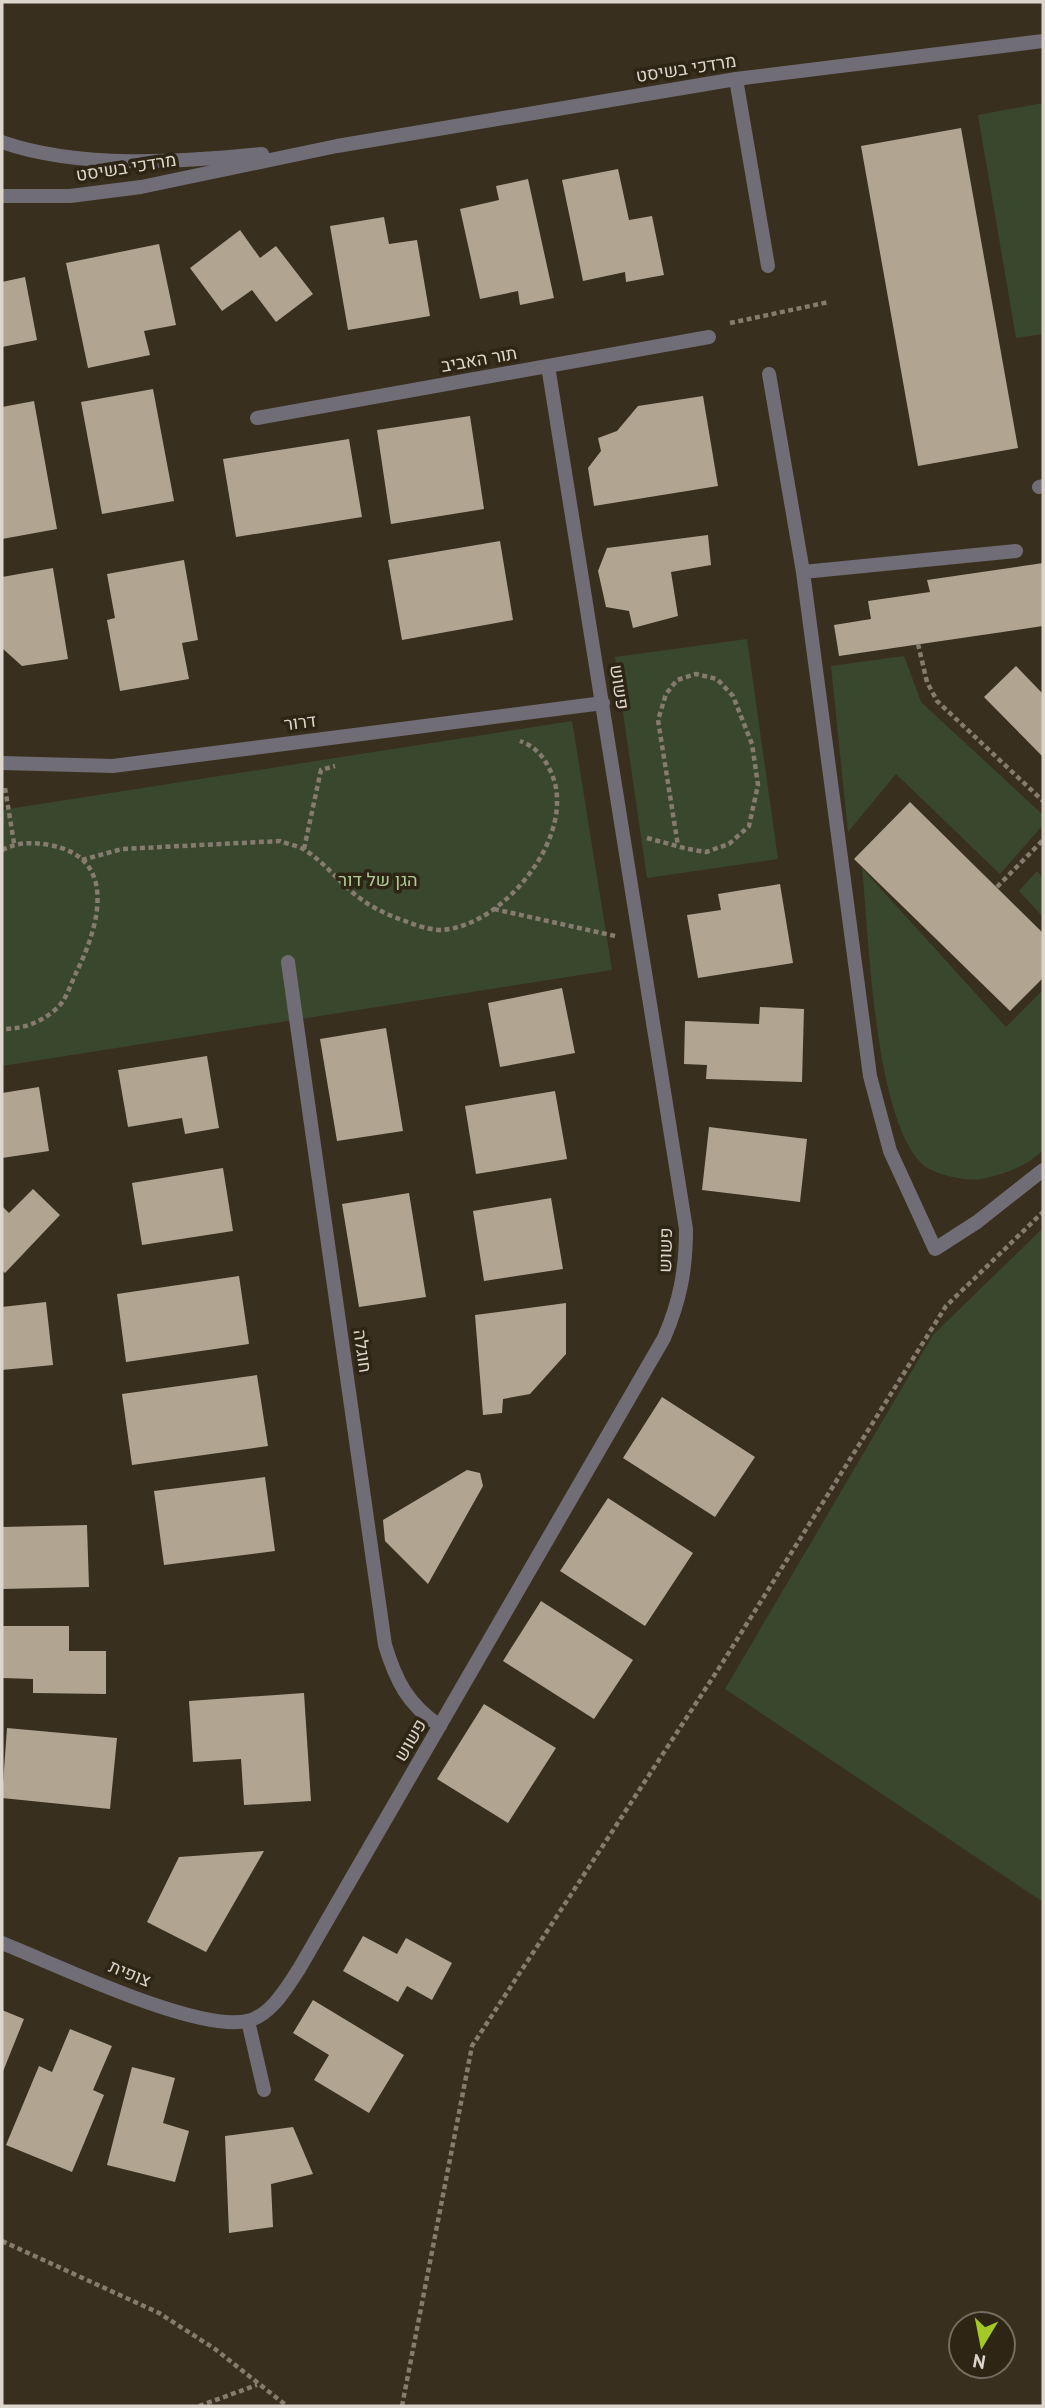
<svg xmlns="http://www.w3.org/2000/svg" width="1045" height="2408" viewBox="0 0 1045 2408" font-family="'PT Sans',Heebo,sans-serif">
	<rect width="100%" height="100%" fill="#392f1e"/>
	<path fill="#39482d" d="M1043 103V334L1016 338 978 115Z
		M747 639 778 859 647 878 615 657Z
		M904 656 921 702 1043 815V825L1000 874 896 774 848 832 831 666Z
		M572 721 612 970 2 1066V810Z
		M862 868 1006 1027 1043 990V1150C1028 1166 1002 1175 981 1179 967 1182 931 1174 921 1163 874 1114 869 938 862 868Z
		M1037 871 1043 878V917L1019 891Z
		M1043 1228V1902L725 1689 933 1335Z"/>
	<path fill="#b1a491" d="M961 128 1018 448 918 466 861 146Z
		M618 169 629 220 652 216 664 275 626 282 625 272 583 281 562 180Z
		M528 179 554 298 520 305 518 291 480 299 460 209 499 200 496 186Z
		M384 217 389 244 417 240 430 316 348 330 330 226Z
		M240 230 260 258 276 246 313 294 276 322 252 290 222 311 190 268Z
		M159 244 176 325 144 331 150 355 88 368 66 263Z
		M25 277 37 340 2 347V282Z
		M153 389 174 501 102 514 81 402Z
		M703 396 718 486 594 506 588 468 601 451 598 438 617 431 638 406Z
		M34 401 57 529 2 539V407Z
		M470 416 484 509 391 524 377 430Z
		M349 439 362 517 236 537 223 459Z
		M708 535 711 565 671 572 678 616 633 628 629 611 606 607 598 571 607 548Z
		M500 541 513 620 402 640 388 560Z
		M184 560 198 640 182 643 189 679 120 691 107 620 115 618 107 574Z
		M1043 563V626L839 656 834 625 871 619 868 601 930 592 927 580Z
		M53 568 68 659 22 666 2 648V577Z
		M1016 666 1043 694V757L984 697Z
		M910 802 1043 933V978L1010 1011 854 859Z
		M780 884 793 963 698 978 687 915 721 910 718 894Z
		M562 988 575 1053 500 1067 488 1003Z
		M760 1007 804 1009 802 1082 706 1079 707 1065 684 1064 685 1021 759 1024Z
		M386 1028 403 1131 337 1141 320 1039Z
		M207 1056 219 1128 185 1134 182 1118 128 1127 118 1070Z
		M39 1087 49 1151 2 1158V1093Z
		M555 1091 567 1159 476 1174 465 1106Z
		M709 1127 807 1139 800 1202 702 1190Z
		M223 1168 233 1231 142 1245 132 1183Z
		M33 1189 60 1215 5 1273 2 1270V1206L9 1213Z
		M409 1193 426 1297 359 1307 342 1204Z
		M551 1198 563 1269 484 1281 473 1211Z
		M239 1276 249 1344 126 1362 117 1294Z
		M46 1302 53 1365 2 1370V1307Z
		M566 1303V1354L530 1394 503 1399 502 1413 483 1415 475 1315Z
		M257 1375 268 1446 132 1465 122 1394Z
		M662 1397 755 1457 715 1517 623 1458Z
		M467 1470 480 1473 483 1486 428 1584 385 1541 383 1520Z
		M265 1477 275 1551 164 1565 154 1491Z
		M608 1498 693 1553 645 1626 560 1571Z
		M87 1525 89 1587 2 1589V1527Z
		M541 1601 633 1660 594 1719 503 1661Z
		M2 1626H69V1651H106V1694L33 1693V1679L2 1678Z
		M304 1693 311 1801 244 1805 241 1759 193 1762 189 1701Z
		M484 1704 556 1748 508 1823 437 1779Z
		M7 1728 117 1738 110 1809 2 1798Z
		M264 1851 206 1952 147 1922 179 1857Z
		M363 1936 397 1954 406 1938 452 1963 432 2000 407 1986 398 2002 343 1971Z
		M313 2000 404 2055 369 2113 314 2080 329 2055 293 2033Z
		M2 2010 24 2019 2 2074Z
		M70 2029 112 2046 93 2090 104 2095 72 2172 6 2145 39 2066 52 2072Z
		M132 2067 175 2078 163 2123 189 2131 175 2182 107 2165Z
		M293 2127 313 2174 271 2184 273 2227 229 2233 225 2136Z"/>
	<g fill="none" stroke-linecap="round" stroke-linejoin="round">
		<path stroke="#857c6f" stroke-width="4.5" stroke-dasharray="5 3.5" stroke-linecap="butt" d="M730 323 829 302
			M918 644 927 682 937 701 1043 801
			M5 788 14 843
			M647 838 688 849 706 852 729 844 749 826 758 785 752 744 733 696 717 679 696 674 677 680 666 694 658 720 678 846
			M304 849 321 770 335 766
			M2 850C18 842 32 842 49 845 119 857 99 926 77 971 71 983 66 1001 56 1009 40 1023 23 1029 2 1029
			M82 860 122 849 280 841C288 844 298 846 305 850 325 863 339 882 357 896 372 908 388 915 405 921 416 925 429 930 441 930 504 927 581 832 550 770 543 756 536 747 520 741
			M997 887 1043 840
			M494 909 615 936
			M2 2241 159 2313 215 2349 287 2406
			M199 2406 257 2385
			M402 2406 472 2046 721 1665 946 1306 1043 1212"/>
		<path stroke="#706d76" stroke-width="14" d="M736 79 768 266
			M769 374 803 572 1016 551
			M1039 487 1043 486
			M803 572 870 1076 890 1151 935 1249 977 1222 1043 1170
			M248 2021 264 2090"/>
		<path stroke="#706d76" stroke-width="14" d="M257 418 709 337
			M2 763 113 766 603 703
			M288 962 385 1645C396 1681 408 1705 440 1726
			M2 1943C55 1964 195 2032 247 2021 271 2016 287 1987 299 1969L664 1338C680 1301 686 1270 686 1229L548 366"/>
		<path stroke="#706d76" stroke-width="14" d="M2 142C79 169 182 162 262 154
			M2 196H70L141 187 337 146 736 79 1043 41"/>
	</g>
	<g text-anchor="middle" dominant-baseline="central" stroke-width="7" stroke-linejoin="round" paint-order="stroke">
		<g font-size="18" fill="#dcd6cc" stroke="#2e2515">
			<text transform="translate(686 68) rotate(-9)">מרדכי בשיסט</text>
			<text transform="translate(126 167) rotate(-9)">מרדכי בשיסט</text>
			<text transform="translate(479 359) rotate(-10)">תור האביב</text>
			<text transform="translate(620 687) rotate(81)">פשוש</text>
			<text transform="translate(300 722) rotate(-7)">דרור</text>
			<text transform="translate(665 1250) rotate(-89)">פשוש</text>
			<text transform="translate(363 1351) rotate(82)">חוגלה</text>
			<text transform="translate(410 1740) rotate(-60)">פשוש</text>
			<text transform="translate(130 1973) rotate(22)">צופית</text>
		</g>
		<g font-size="18" fill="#adcc95" stroke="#2e2515">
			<text x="378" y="879">הגן של דור</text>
		</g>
	</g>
	<rect width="1045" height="2408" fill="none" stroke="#dcd6cc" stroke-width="7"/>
	<g transform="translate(982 2345) rotate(190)"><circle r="33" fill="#2e2515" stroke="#746c5e" stroke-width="2"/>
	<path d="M0-5L12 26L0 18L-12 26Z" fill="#a3c926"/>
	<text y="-10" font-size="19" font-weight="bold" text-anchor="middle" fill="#dcd6cc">N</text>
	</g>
</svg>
